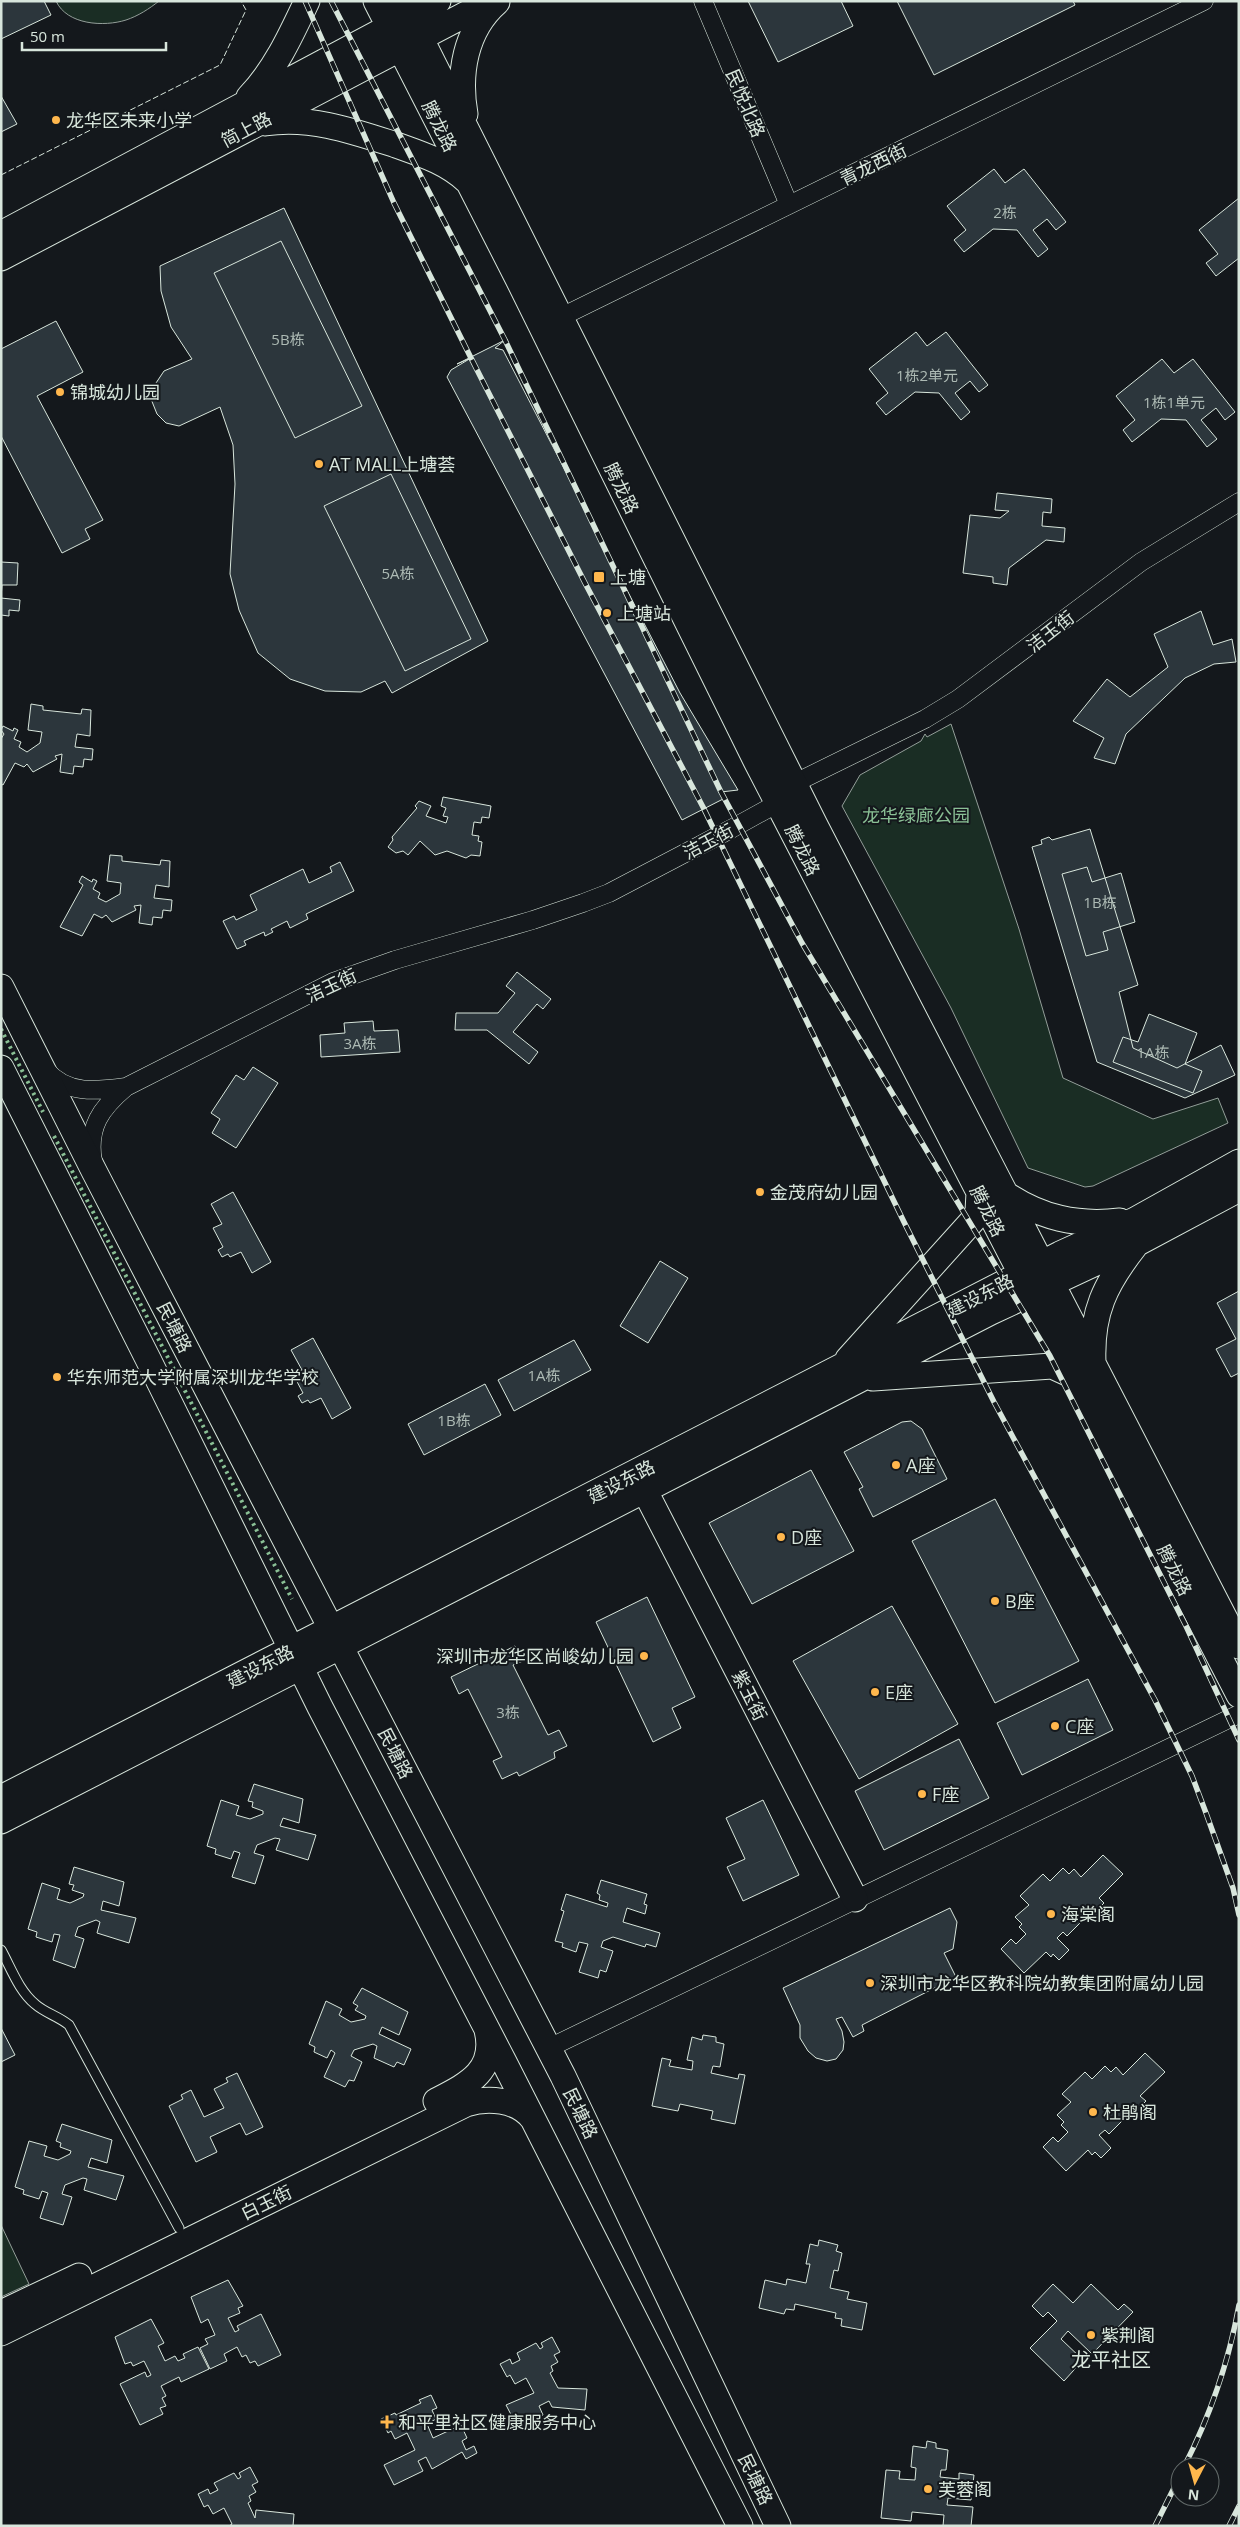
<svg xmlns="http://www.w3.org/2000/svg" width="1240" height="2527" viewBox="0 0 1240 2527" font-family="'Open Sans','Noto Sans SC',sans-serif">
	<rect width="100%" height="100%" fill="#14181c"/>
	<path fill="#1a2d24" stroke="#939e99" d="M56 1H159C149 9 138 16 126 20 104 27 67 25 56 1Z
		M951 724 1019 929 1063 1078 1153 1119 1218 1098 1228 1123 1093 1186 1085 1187 1028 1168 951 1008 842 806 860 775 921 741 925 734 927 737Z
		M1 2225 29 2284 1 2297Z"/>
	<path fill="#2c363c" stroke="#d8e6dc" d="M1 1H44L51 15 1 39Z
		M748 1H841L853 26 778 62Z
		M897 1H1073L1075 5 934 75Z
		M1 96 17 124 1 132Z
		M994 169 1005 183 1024 169 1066 222 1056 230 1047 219 1033 230 1048 249 1038 257 1017 230 993 229 964 252 954 240 966 230 947 206Z
		M1239 198V258L1216 276 1206 263 1218 254 1199 230Z
		M284 208 488 641 392 693 385 681 361 692 325 691 290 679 258 653 239 610 230 574 235 484 233 445 220 407 179 426 166 423 157 414 151 399 154 386 164 371 192 359 171 327 161 291 160 266Z
		M281 241 362 406 295 438 214 273Z
		M56 321 83 372 37 396 103 520 85 529 90 539 62 553 1 436V349Z
		M916 332 927 346 946 332 988 385 979 392 970 381 955 393 970 412 961 420 939 393 915 392 886 415 876 403 888 393 869 369Z
		M505 340 495 348 503 350 680 693 738 790 721 792 725 798 682 820 447 377 451 370 471 358 457 364Z
		M1162 359 1174 373 1193 359 1235 412 1225 420 1216 408 1201 420 1217 439 1207 447 1186 420 1161 419 1132 442 1123 430 1135 420 1116 396Z
		M391 474 471 639 405 671 324 506Z
		M997 493 1052 499 1051 513 1043 512 1042 526 1065 528 1064 542 1046 540 1009 568 1007 585 993 583V577L963 573 970 515 1000 518 1009 511 995 510Z
		M1 562 18 563 17 585H2L1 598Z
		M1 598 20 600 19 611 9 610V616L1 615Z
		M1201 611 1213 645 1232 639 1236 662 1214 664 1185 678 1126 734 1115 764 1094 758 1104 738 1073 721 1107 679 1130 697 1168 667 1154 634Z
		M31 704 43 706V710L81 714 82 709 91 710 90 736 77 734 75 747 93 749 92 760 84 759 83 767 74 766 73 774 60 772 62 754 55 756 57 759 33 772 27 764 24 767 15 763 3 785 1 784V739L4 734 1 730 3 726 13 731 14 728 18 730 14 739 21 742 19 747 27 752 40 743 42 732 28 730Z
		M443 797 491 806 489 818 482 817 481 823 474 822 472 835 479 836 478 841 482 842 480 856 471 855 466 858 447 851 435 855 420 841 408 855 403 851 396 853 388 847 393 840 392 837 417 808 415 806 419 801 431 806 426 816 446 823 448 817 443 816 446 808 441 806Z
		M1090 829 1138 985 1119 992 1133 1048 1177 1068 1221 1045 1235 1075 1185 1098 1097 1062 1032 847 1042 844 1041 840 1049 837 1052 840Z
		M110 855 122 856V861L160 865 161 860 170 861 169 887 156 885 154 898 172 900 171 911 163 910 162 918 153 917 152 925 139 923 141 905 134 906 136 910 112 922 106 915 102 918 94 914 82 936 60 927 83 885 79 882 82 876 92 882 93 879 97 881 93 889 100 893 98 898 106 902 120 894 121 883 107 881Z
		M340 862 354 891 306 914 308 919 290 928 287 921 271 929 273 932 265 936 264 932 244 941 246 945 237 949 223 921 234 916 236 920 257 910 250 895 303 869 309 883 332 872 330 867Z
		M1087 867 1092 882 1121 873 1135 922 1103 932 1108 950 1086 956 1062 874Z
		M517 972 551 999 543 1009 537 1004 513 1032 538 1052 529 1064 487 1030H455L456 1013H498L515 993 506 986Z
		M1149 1014 1197 1033 1185 1064 1202 1071 1193 1093 1113 1062 1123 1037 1138 1042Z
		M373 1021 374 1031 398 1030 400 1052 321 1057 320 1035 345 1033 344 1023Z
		M253 1067 278 1083 236 1148 212 1133 220 1119 211 1113 236 1075 244 1080Z
		M233 1192 271 1262 252 1273 241 1252 230 1257 228 1254 222 1257 218 1250 223 1247 213 1228 222 1224 211 1204Z
		M660 1261 688 1278 648 1343 620 1326Z
		M1239 1291V1373L1231 1377 1216 1349 1236 1339 1217 1303Z
		M313 1338 351 1408 332 1419 321 1398 310 1403 308 1400 302 1403 298 1396 303 1393 293 1374 302 1370 291 1350Z
		M574 1340 591 1370 514 1411 498 1380Z
		M485 1384 501 1415 424 1455 408 1424Z
		M911 1421 922 1429 947 1479 873 1517 859 1489 863 1487 844 1452 902 1422Z
		M811 1470 854 1551 752 1604 709 1523Z
		M995 1499 1079 1661 995 1703 912 1541Z
		M647 1597 695 1697 672 1708 681 1728 653 1742 596 1622Z
		M892 1606 958 1724 859 1779 793 1661Z
		M515 1646 523 1661 513 1665 548 1735 559 1730 567 1746 554 1752 555 1758 519 1776 517 1772 502 1779 493 1761 502 1757 468 1689 459 1694 451 1677Z
		M1088 1679 1113 1730 1022 1775 997 1723Z
		M959 1739 989 1798 884 1850 855 1791Z
		M254 1784 303 1799 299 1823 283 1818 280 1826 316 1835 308 1860 276 1850 280 1839 275 1838 257 1845 254 1853 264 1856 255 1884 232 1877 240 1853 234 1851 231 1859 215 1854 216 1849 207 1846 221 1800 239 1806 236 1815 250 1819 263 1814V1811L252 1807 253 1802 248 1801Z
		M763 1800 799 1875 743 1901 727 1867 745 1859 726 1818Z
		M1103 1855 1123 1874 1099 1898 1104 1903 1101 1906 1106 1911 1098 1919 1087 1909 1079 1917 1083 1920 1067 1936 1063 1932 1057 1938 1069 1950 1059 1960 1053 1954 1051 1957 1046 1952 1024 1973 1001 1949 1011 1939 1016 1944 1026 1934 1019 1927 1022 1924 1015 1917 1029 1905 1020 1896 1043 1874 1050 1881 1063 1868 1069 1874 1074 1869 1081 1877Z
		M74 1867 124 1882 119 1906 103 1901 101 1910 136 1918 129 1943 97 1933 100 1922 96 1920 78 1927 75 1936 84 1939 75 1968 53 1960 60 1935 54 1934 52 1942 36 1937 37 1932 28 1929 42 1883 60 1889 57 1899 70 1903 83 1897 84 1894 72 1890 74 1885 69 1884Z
		M601 1880 647 1894 644 1904 647 1905 645 1914 627 1908 623 1922 660 1933 656 1947 646 1944 645 1947 613 1937 603 1941 601 1947 613 1951 606 1972 600 1970 598 1978 579 1972 588 1944 579 1942 576 1952 562 1947 563 1943 555 1941 564 1911 561 1910 566 1894 607 1907 608 1903 599 1900 600 1895 597 1893Z
		M950 1908 957 1922 953 1949 944 1953 956 1977 862 2025 864 2031 853 2037 842 2017 836 2019 842 2031 844 2042 843 2050 836 2059 827 2061 816 2058 808 2051 800 2038V2025L783 1988Z
		M362 1988 408 2012 399 2035 382 2027 379 2034 411 2049 404 2065 397 2062 394 2067 374 2058 377 2046 373 2044 354 2050 351 2056 362 2062 354 2081 349 2080 345 2087 324 2077 335 2053 331 2050 327 2058 314 2052 315 2047 309 2044 326 2001 342 2009 339 2015 351 2022 365 2019 366 2016 355 2010 358 2006 353 2003Z
		M1 2028 15 2055 1 2062Z
		M703 2035 716 2037V2042L724 2044 720 2067 713 2066 711 2073 738 2079 739 2074 745 2075 735 2124 711 2119 713 2111 680 2104 678 2111 652 2106 662 2058 671 2060 669 2066 692 2070 693 2061 687 2060 692 2037 702 2040Z
		M1145 2053 1165 2072 1140 2096 1146 2101 1143 2104 1148 2109 1139 2117 1129 2107 1121 2115 1125 2118 1109 2134 1105 2130 1099 2135 1111 2148 1101 2158 1095 2152 1092 2155 1088 2150 1066 2171 1043 2147 1053 2137 1058 2142 1068 2132 1061 2125 1064 2122 1057 2115 1071 2102 1062 2094 1085 2072 1092 2079 1105 2066 1111 2072 1116 2067 1123 2075Z
		M237 2073 263 2127 246 2135 240 2123 210 2137 217 2152 196 2162 169 2106 183 2099 181 2095 191 2090 204 2117 224 2108 214 2089 228 2082 226 2078Z
		M62 2124 112 2140 107 2163 91 2158 88 2167 124 2176 116 2200 84 2190 87 2179 83 2178 65 2185 62 2194 72 2197 63 2225 40 2218 48 2193 42 2191 39 2199 23 2194 24 2190 15 2187 29 2141 47 2146 44 2156 58 2160 70 2154 71 2151 60 2147 61 2143 56 2141Z
		M819 2240 838 2245 836 2251 842 2253 838 2271 834 2270 830 2288 849 2292 847 2299 867 2303 862 2330 841 2326 842 2319 835 2318 836 2313 795 2304 794 2310 786 2309 784 2314 759 2308 765 2280 786 2285 787 2279 806 2283 810 2264H806L810 2244 818 2246Z
		M228 2280 243 2306 238 2308 240 2313 228 2318 235 2332 239 2330 237 2326 261 2314 281 2355 258 2366 255 2361 250 2363 246 2355 242 2357 237 2347 224 2354 227 2361 210 2369 200 2348 208 2344 205 2339 215 2335 208 2319 201 2323 191 2297Z
		M1053 2284 1073 2303 1091 2284 1118 2310 1124 2304 1133 2312 1092 2354 1068 2331 1061 2339 1083 2360 1064 2381 1030 2348 1057 2321 1048 2312 1043 2317 1032 2306Z
		M151 2319 164 2343 158 2346 165 2361 175 2356 178 2361 185 2358 183 2354 198 2347 209 2369 181 2382 179 2377 161 2386 166 2396 162 2398 166 2406 160 2408 163 2414 140 2425 120 2384 145 2372 147 2377 151 2375 144 2361 133 2366 131 2362 125 2364 115 2337Z
		M552 2337 560 2352 554 2355 558 2362 551 2366 553 2371 550 2373 558 2388 587 2389 585 2410 552 2407 549 2401 539 2406 543 2415 518 2428 506 2405 534 2393 526 2378 515 2384 510 2375 507 2377 500 2364 510 2359 512 2364 520 2360 517 2353 536 2343 540 2349 543 2347 541 2343Z
		M431 2395 437 2408 432 2410 436 2419 427 2424 433 2438 461 2425 467 2438 462 2441 466 2450 474 2446 477 2453 466 2459 462 2452 432 2469 426 2457 418 2461 423 2471 394 2485 384 2465 415 2450 407 2433 395 2439 391 2431 388 2433 381 2419 395 2413 396 2415 421 2403 419 2400Z
		M927 2441 936 2443V2448L948 2450 946 2470H941L940 2477 959 2479V2473L974 2475 971 2500 948 2498 947 2505 973 2507 971 2526H943L944 2515 912 2512 911 2521 881 2518 886 2470 900 2471 899 2479 915 2480 916 2468 911 2467 913 2446 926 2448Z
		M250 2467 258 2482 252 2485 256 2492 249 2496 251 2501 248 2503 255 2518 256 2510 294 2514 293 2526H229L232 2524 224 2508 213 2514 208 2505 204 2507 198 2494 208 2489 210 2494 218 2490 214 2483 234 2473 238 2479 241 2477 239 2473Z"/>
	<g fill="none" stroke-linecap="round" stroke-linejoin="round">
		<g stroke="#d8e6dc" stroke-width="11">
			<path id="lane" d="M1 1950C11 1968 19 1991 35 2004 45 2013 58 2016 69 2025L179 2228"/>
		</g>
		<g stroke="#d8e6dc" stroke-width="19">
			<path id="street" d="M703 1 789 205
				M551 322 1204 1
				M46 1070C67 1095 97 1091 126 1087
				M93 1162C87 1127 101 1108 126 1087L333 982 395 960 533 920 583 903 609 893 731 829 778 803 795 783 925 719 958 699 1141 562 1239 502
				M549 2048 1239 1714"/>
		</g>
		<g stroke="#d8e6dc" stroke-width="27">
			<path id="secondary" d="M376 1 518 279 756 761 1239 1695
				M402 1 815 825 1239 1646
				M249 97C275 70 291 35 307 1
				M465 114C458 74 465 30 497 2
				M265 123C311 116 353 131 396 145 421 154 447 162 467 181
				M1 234 438 1
				M1 258 491 1
				M1 987 94 1171 563 2076 778 2526
				M1 1068 148 1359 320 1707 504 2062 740 2526
				M1004 1193C1041 1218 1077 1226 1120 1221
				M848 1359 974 1219 978 1211 979 1193
				M1093 1362C1091 1313 1105 1284 1135 1246
				M873 1378 1052 1366 1076 1377
				M645 1491 855 1899
				M1 1798 1060 1254 1135 1220 1239 1162
				M1 1821 991 1312 1136 1244 1239 1189
				M436 2101C467 2085 497 2071 487 2030
				M1 2313 79 2276
				M1 2333 466 2104C487 2097 517 2099 532 2118"/>
		</g>
		<use href="#lane" stroke="#14181c" stroke-width="9"/>
		<use href="#street" stroke="#14181c" stroke-width="18"/>
		<use href="#secondary" stroke="#14181c" stroke-width="25"/>
		<g stroke="#d8e6dc" stroke-width="5.5">
			<path id="rail" d="M305 1 394 203 471 358 585 583 703 807 904 1222 994 1402 1155 1700 1192 1776 1206 1813 1233 1888 1239 1915
				M331 1 505 340 721 792 802 943 1050 1356 1186 1626 1239 1740
				M1184 2467C1210 2416 1229 2361 1239 2305
				M1155 2526 1180 2476
				M1229 2526 1239 2506"/>
		</g>
		<use href="#rail" stroke="#14181c" stroke-width="4" stroke-dasharray="11" stroke-linecap="butt"/>
		<path stroke="#8ac095" stroke-width="4" stroke-dasharray="2.5 4" stroke-linecap="butt" d="M1 1029 43 1112
			M54 1136 292 1599"/>
		<path stroke="#d8e6dc" stroke-width="1" stroke-dasharray="6 2.5" stroke-linecap="butt" d="M1 175 220 65 246 10 241 1"/>
	</g>
	<g fill="#ffb74d" stroke="#14181c" stroke-width="2">
		<circle cx="56" cy="120" r="5"/>
		<circle cx="60" cy="392" r="5"/>
		<circle cx="319" cy="464" r="5"/>
		<rect x="593" y="571" width="12" height="12" rx="2.5"/>
		<circle cx="607" cy="613" r="5"/>
		<circle cx="760" cy="1192" r="5"/>
		<circle cx="57" cy="1377" r="5"/>
		<circle cx="896" cy="1465" r="5"/>
		<circle cx="781" cy="1537" r="5"/>
		<circle cx="995" cy="1601" r="5"/>
		<circle cx="644" cy="1656" r="5"/>
		<circle cx="875" cy="1692" r="5"/>
		<circle cx="1055" cy="1726" r="5"/>
		<circle cx="922" cy="1794" r="5"/>
		<circle cx="1051" cy="1914" r="5"/>
		<circle cx="870" cy="1983" r="5"/>
		<circle cx="1093" cy="2112" r="5"/>
		<circle cx="1091" cy="2335" r="5"/>
		<path d="M384.5 2414.5h5v5h5v5h-5v5h-5v-5h-5v-5h5z"/>
		<circle cx="928" cy="2489" r="5"/>
	</g>
	<g text-anchor="middle" dominant-baseline="central" stroke-width="4" stroke-linejoin="round" paint-order="stroke">
		<g font-size="15" fill="#adbab4">
			<text x="1005" y="212">2栋</text>
			<text x="288" y="339">5B栋</text>
			<text x="927" y="375">1栋2单元</text>
			<text x="1174" y="402">1栋1单元</text>
			<text x="398" y="573">5A栋</text>
			<text x="1100" y="902">1B栋</text>
			<text x="360" y="1043">3A栋</text>
			<text x="1153" y="1052">1A栋</text>
			<text x="544" y="1375">1A栋</text>
			<text x="454" y="1420">1B栋</text>
			<text x="508" y="1712">3栋</text>
		</g>
		<g font-size="18" fill="#d8e6dc" stroke="#14181c">
			<text transform="translate(746 103) rotate(67)">民悦北路</text>
			<text transform="translate(440 126) rotate(63)">腾龙路</text>
			<text transform="translate(246 129) rotate(-28)">简上路</text>
			<text transform="translate(873 164) rotate(-26)">青龙西街</text>
			<text transform="translate(622 488) rotate(64)">腾龙路</text>
			<text transform="translate(1050 631) rotate(-38)">洁玉街</text>
			<text transform="translate(708 841) rotate(-28)">洁玉街</text>
			<text transform="translate(803 850) rotate(63)">腾龙路</text>
			<text transform="translate(331 985) rotate(-25)">洁玉街</text>
			<text transform="translate(988 1211) rotate(63)">腾龙路</text>
			<text transform="translate(980 1295) rotate(-27)">建设东路</text>
			<text transform="translate(175 1327) rotate(63)">民塘路</text>
			<text transform="translate(621 1481) rotate(-27)">建设东路</text>
			<text transform="translate(1175 1570) rotate(63)">腾龙路</text>
			<text transform="translate(260 1666) rotate(-27)">建设东路</text>
			<text transform="translate(750 1695) rotate(63)">紫玉街</text>
			<text transform="translate(396 1753) rotate(63)">民塘路</text>
			<text transform="translate(581 2113) rotate(64)">民塘路</text>
			<text transform="translate(266 2202) rotate(-26)">白玉街</text>
			<text transform="translate(756 2479) rotate(64)">民塘路</text>
		</g>
		<g font-size="18" fill="#d8e6dc" stroke="#14181c" text-anchor="start">
			<text x="66" y="120">龙华区未来小学</text>
			<text x="70" y="392">锦城幼儿园</text>
			<text x="329" y="464">AT MALL上塘荟</text>
			<text x="610" y="577">上塘</text>
			<text x="617" y="613">上塘站</text>
			<text x="770" y="1192">金茂府幼儿园</text>
			<text x="67" y="1377">华东师范大学附属深圳龙华学校</text>
			<text x="906" y="1465">A座</text>
			<text x="791" y="1537">D座</text>
			<text x="1005" y="1601">B座</text>
			<text x="634" y="1656" text-anchor="end">深圳市龙华区尚峻幼儿园</text>
			<text x="885" y="1692">E座</text>
			<text x="1065" y="1726">C座</text>
			<text x="932" y="1794">F座</text>
			<text x="1061" y="1914">海棠阁</text>
			<text x="880" y="1983">深圳市龙华区教科院幼教集团附属幼儿园</text>
			<text x="1103" y="2112">杜鹃阁</text>
			<text x="1101" y="2335">紫荆阁</text>
			<text x="398" y="2422">和平里社区健康服务中心</text>
			<text x="938" y="2489">芙蓉阁</text>
		</g>
		<g font-size="18" fill="#8ac095" stroke="#14181c">
			<text x="916" y="815">龙华绿廊公园</text>
		</g>
		<g font-size="20" fill="#d8e6dc" stroke="#14181c">
			<text x="1111" y="2359">龙平社区</text>
		</g>
	</g>
	<rect width="1240" height="2527" fill="none" stroke="#d8e6dc" stroke-width="5"/>
	<g transform="translate(1195 2482) rotate(186)"><circle r="24" fill="#14181c" stroke="#626a69"/>
	<path d="M0-4L9 19L0 12L-9 19Z" fill="#ffb74d"/>
	<text y="-8" font-size="14" font-weight="bold" text-anchor="middle" fill="#d8e6dc">N</text>
	</g>
	<path d="M22 42v8h144v-8" fill="none" stroke="#d8e6dc" stroke-width="2.5"/>
	<text x="30" y="42" font-size="15" fill="#d8e6dc" stroke="#14181c" stroke-width="4" paint-order="stroke">50 m</text>
</svg>
